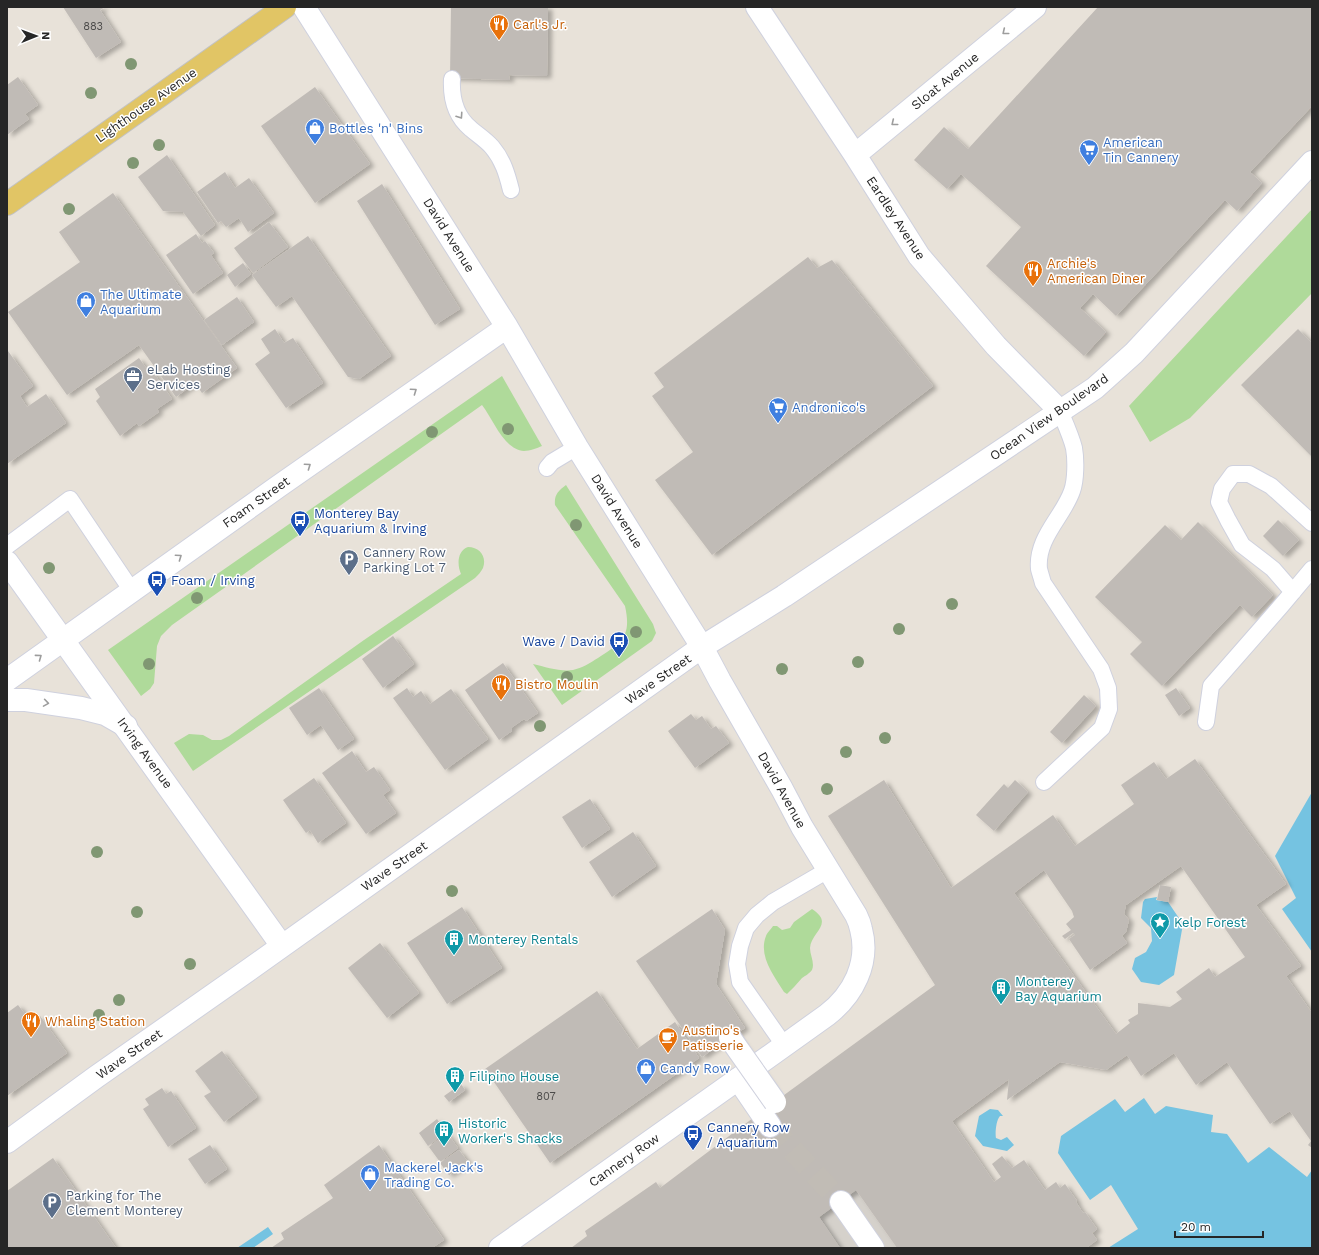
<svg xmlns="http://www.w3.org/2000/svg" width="1319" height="1255" viewBox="0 0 1319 1255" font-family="'Work Sans',sans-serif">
	<defs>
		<filter id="shadow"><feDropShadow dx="4.5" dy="2.5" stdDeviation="2" flood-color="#0004"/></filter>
	</defs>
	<rect width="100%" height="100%" fill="#e8e2d9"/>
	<path fill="#afda9a" d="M1312 209V293L1190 418 1150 442 1129 406Z
		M502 376 542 446C537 448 530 451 524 451 504 450 493 419 482 405L172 625 161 636 157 646 154 683 150 689 141 696 108 650Z
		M566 485 653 624 656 633 652 641 562 705 533 664C546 667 560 672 573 670 582 668 590 663 598 658 621 643 632 637 625 606L555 505C554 495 558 491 566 485Z
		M468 547C480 547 487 557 483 568 481 572 478 575 475 578L193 771 174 743 189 734 203 735 212 740H221L229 736 364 640 461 574C457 565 457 551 468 547Z
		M812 909C835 924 811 932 810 948 810 955 815 963 812 970 810 973 805 976 802 978 797 984 792 989 787 994L784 992C774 976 758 956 766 936 767 933 771 929 773 926H777L782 930 790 928 794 922Z"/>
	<path fill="#d5d1cb" d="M856 1190 897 1248H840L819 1217Z"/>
	<path fill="#75c3e1" d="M1312 792V952L1282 909 1296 898 1275 856Z
		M1157 897 1156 900 1168 902 1183 924 1174 975 1159 985 1141 982 1132 969 1135 958 1146 952 1152 941 1151 928 1141 918 1143 902 1145 899Z
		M1144 1098 1155 1114 1166 1106 1213 1115 1211 1132 1227 1134 1248 1163 1269 1147 1307 1177 1312 1170V1248H1108L1138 1229 1111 1185 1090 1200 1058 1153 1061 1136 1115 1099 1125 1112Z
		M990 1109 998 1110 1003 1116H1000C996 1120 995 1134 996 1138L1001 1140 1007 1137 1014 1145 1007 1151 983 1146 975 1136 979 1116Z
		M268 1227 273 1234 253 1248H237Z"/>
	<path fill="#c0bbb6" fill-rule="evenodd" filter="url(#shadow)" d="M63 7H105L100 10 121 42 96 58Z
		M451 7H548L547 76 509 75 510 80 450 78Z
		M1098 7H1312V106L1250 172 1262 183 1237 211 1225 200 1116 316 1093 294 1080 308 1106 332 1084 356 986 266 1021 227 961 174 947 189 914 160 944 127 968 149Z
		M18 77 38 105 25 114 29 119 7 135V85Z
		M315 87 370 164 315 203 261 126Z
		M167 155 215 225 201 236 183 212 163 211 138 177Z
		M225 172 235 188 249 178 274 213 248 232 239 218 226 227 221 221 218 223 197 192Z
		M382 184 460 309 435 325 357 201Z
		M113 193 237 368 202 393 195 383 176 397 139 345 67 395 8 312 80 262 59 232Z
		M269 222 288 247 253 273 234 248Z
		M196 234 202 243 205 241 214 253 211 255 223 273 193 294 166 255Z
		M308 236 391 356 359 379 348 377 292 296 276 307 252 275Z
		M808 257 817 268 832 260 933 386 712 555 655 480 693 452 652 396 664 387 654 373Z
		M243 263 251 274 235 287 227 275Z
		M237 297 254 322 222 345 204 320Z
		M275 329 284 343 293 338 323 383 286 408 255 364 270 353 261 339Z
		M1298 329 1312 343V457L1241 385Z
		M8 351 33 386 20 396 27 407 46 394 66 423 7 464Z
		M139 358 146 368 149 366 172 399 157 409 159 412 139 426 137 423 120 436 96 401 100 397 95 389Z
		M1278 520 1299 540 1283 556 1263 536Z
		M1198 522 1273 595 1252 617 1240 605 1162 686 1130 654 1142 642 1095 597 1165 525 1181 540Z
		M393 636 414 664 383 688 362 659Z
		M503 663 538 713 526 721 524 719 511 728 512 731 499 740 465 690Z
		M319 688 354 739 338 750 321 725 307 735 289 708Z
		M407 688 413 697 421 691 430 704 451 689 488 739 445 770 393 698Z
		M1176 688 1190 708 1179 716 1165 695Z
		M1084 695 1096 706 1062 743 1050 732Z
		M691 714 696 720 702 716 711 729 716 726 729 743 695 768 668 731Z
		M352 751 366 772 374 767 390 790 383 795 396 813 366 834 322 773Z
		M1195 759 1286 884 1256 905 1301 966 1286 976 1312 1013V1148L1308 1145 1311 1141 1290 1111 1270 1124 1227 1062 1196 1085 1174 1053 1141 1076 1127 1055 1106 1070 1060 1062 1007 1100 1009 1079 952 1121 994 1182 1001 1177 992 1164 1002 1156 1012 1168 1024 1160 1045 1190 1056 1182 1060 1188 1065 1184 1077 1201 1076 1202 1083 1213 1085 1212 1097 1229 1092 1233 1097 1240 1086 1248H897L856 1190 819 1217 840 1248H571L587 1236 585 1231 656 1182 660 1188 765 1109 726 1040 702 1057 636 961 712 909 725 930 716 984 745 1028 736 1034 780 1098 935 985 828 816 884 780 951 888 1053 815 1075 846 1134 804 1121 785 1154 762 1166 779ZM1181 866 1245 957 1215 977 1209 968 1176 992 1182 999 1170 1007 1138 1003V1014L1128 1020 1130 1023 1116 1034 1014 893 1044 870 1072 911 1074 917 1066 924 1071 930 1062 936 1065 939 1073 933 1075 935 1069 939 1090 970 1127 943 1122 936 1126 932 1129 920 1124 914 1126 905Z
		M314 778 346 823 318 843 310 830 306 833 283 800Z
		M1015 780 1028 792 994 831 976 815 1004 784 1008 788Z
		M590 799 610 829 582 848 562 817Z
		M633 832 656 866 612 897 589 862Z
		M1160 885 1171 887 1168 902 1157 900Z
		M462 907 502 968 447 1004 407 943Z
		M380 943 419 993 387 1018 348 968Z
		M597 991 637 1049 675 1022 699 1058 550 1163 485 1069Z
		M18 1005 31 1022 40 1016 67 1053 7 1096V1013Z
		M222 1051 257 1097 224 1122 204 1096 211 1092 195 1071Z
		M461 1084 465 1090 449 1102 444 1096Z
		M162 1088 166 1094 171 1091 196 1128 168 1147 143 1109 149 1105 145 1099Z
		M437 1119 446 1132 428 1146 419 1133Z
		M447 1133 458 1148 440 1162 429 1147Z
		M210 1145 227 1169 205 1184 188 1159Z
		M379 1145 444 1240 432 1248H271L284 1239 281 1233 333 1198 324 1185Z
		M459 1150 468 1162 449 1175 440 1163Z
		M53 1158 116 1248H7V1191Z"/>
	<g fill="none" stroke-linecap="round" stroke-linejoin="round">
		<path stroke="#c1bcb5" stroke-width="22" stroke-dasharray="22 11" stroke-linecap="butt" d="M770 1126 841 1202"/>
		<g stroke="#cfd1de" stroke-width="18">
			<path id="lane" d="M452 79C451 98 455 116 471 129 478 135 486 140 492 147 503 160 507 174 511 190
				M547 468 552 462 577 447
				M7 546 70 499 132 591
				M1293 592 1273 569 1242 545 1228 520 1219 502 1222 489 1233 474H1249L1271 486 1312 523
				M1206 722 1211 686 1281 606 1312 569
				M1044 782 1102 728 1109 709 1108 688 1101 669 1043 583C1042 579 1040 573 1039 569 1036 538 1063 517 1072 491 1076 480 1076 459 1074 448 1071 436 1065 423 1060 411
				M784 1045 740 982 737 964 740 946 746 928 757 915 773 902 828 870"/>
		</g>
		<g stroke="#cfd1de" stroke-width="24">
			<path id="street" d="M757 7 855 155 919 256 996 346 1060 411
				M855 155 1035 7
				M7 562 282 946
				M738 1079 770 1126
				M7 1142 96 1077 250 969 702 647
				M841 1202 873 1248"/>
		</g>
		<g stroke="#cfd1de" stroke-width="24">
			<path id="secondary" d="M304 7 507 327 577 447 702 647 720 681 782 789 802 827 856 915C858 919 860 924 861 929 870 963 853 995 827 1015L757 1065
				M702 647 784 596 1095 388 1134 353 1312 162
				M7 680 279 486 507 327
				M7 700H26L81 708 105 714 126 726
				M500 1248 748 1072"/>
		</g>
		<g stroke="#c2c2c2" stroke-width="24">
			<path id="primary" d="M7 204 285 7"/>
		</g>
		<use href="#lane" stroke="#fff" stroke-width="16"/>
		<use href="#street" stroke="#fff" stroke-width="22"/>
		<use href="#secondary" stroke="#fff" stroke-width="22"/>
		<use href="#primary" stroke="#e1c565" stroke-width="22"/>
		<g stroke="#cfd1de" stroke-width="24" stroke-linecap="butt">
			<path id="street-bridge" d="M730 1038 775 1102"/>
		</g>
		<use href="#street-bridge" stroke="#fff" stroke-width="22"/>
	</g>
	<g fill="#809773">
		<circle cx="131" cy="64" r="6"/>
		<circle cx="91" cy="93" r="6"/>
		<circle cx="159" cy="145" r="6"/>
		<circle cx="133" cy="163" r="6"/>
		<circle cx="69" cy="209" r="6"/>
		<circle cx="508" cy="429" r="6"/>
		<circle cx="432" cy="432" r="6"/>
		<circle cx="576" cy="525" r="6"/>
		<circle cx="49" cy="568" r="6"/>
		<circle cx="197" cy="598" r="6"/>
		<circle cx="952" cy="604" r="6"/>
		<circle cx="899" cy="629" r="6"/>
		<circle cx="636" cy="632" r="6"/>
		<circle cx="858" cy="662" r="6"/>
		<circle cx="149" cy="664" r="6"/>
		<circle cx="782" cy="669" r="6"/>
		<circle cx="567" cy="677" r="6"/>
		<circle cx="540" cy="726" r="6"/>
		<circle cx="885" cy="738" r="6"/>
		<circle cx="846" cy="752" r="6"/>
		<circle cx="827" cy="789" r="6"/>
		<circle cx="97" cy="852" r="6"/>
		<circle cx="452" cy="891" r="6"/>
		<circle cx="137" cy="912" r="6"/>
		<circle cx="190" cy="964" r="6"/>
		<circle cx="119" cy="1000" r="6"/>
		<circle cx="99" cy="1015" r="6"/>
	</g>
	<defs><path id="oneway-chevron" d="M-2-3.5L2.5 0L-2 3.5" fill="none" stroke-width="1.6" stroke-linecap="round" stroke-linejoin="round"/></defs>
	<g stroke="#9d9d9d">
		<use href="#oneway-chevron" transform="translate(1005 32) rotate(141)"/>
		<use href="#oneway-chevron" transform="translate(460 116) rotate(56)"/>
		<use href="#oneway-chevron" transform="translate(894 123) rotate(141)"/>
		<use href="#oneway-chevron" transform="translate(414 391) rotate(-35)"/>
		<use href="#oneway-chevron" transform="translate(308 466) rotate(-35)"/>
		<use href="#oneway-chevron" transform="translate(179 557) rotate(-35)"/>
		<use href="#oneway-chevron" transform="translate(39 657) rotate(-36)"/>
		<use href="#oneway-chevron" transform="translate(46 703) rotate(9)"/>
	</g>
	<defs>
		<g id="restaurant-pin" transform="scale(1)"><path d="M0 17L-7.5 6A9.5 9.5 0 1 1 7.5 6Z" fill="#e8710a" stroke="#fff"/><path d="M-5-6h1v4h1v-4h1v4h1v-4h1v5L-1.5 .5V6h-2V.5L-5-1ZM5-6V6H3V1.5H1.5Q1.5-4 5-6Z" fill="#fff"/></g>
		<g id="shop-pin" transform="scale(1)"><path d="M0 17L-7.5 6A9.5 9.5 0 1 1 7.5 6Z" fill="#3f7fe0" stroke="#fff"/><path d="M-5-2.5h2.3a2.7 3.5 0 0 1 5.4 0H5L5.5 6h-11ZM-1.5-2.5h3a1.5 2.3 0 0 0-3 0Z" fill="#fff"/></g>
		<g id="supermarket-pin" transform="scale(1)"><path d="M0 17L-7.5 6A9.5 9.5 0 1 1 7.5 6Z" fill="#3f7fe0" stroke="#fff"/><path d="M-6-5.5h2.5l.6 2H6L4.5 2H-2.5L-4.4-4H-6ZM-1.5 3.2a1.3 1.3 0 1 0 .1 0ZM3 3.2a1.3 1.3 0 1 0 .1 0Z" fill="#fff"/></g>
		<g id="office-pin" transform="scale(1)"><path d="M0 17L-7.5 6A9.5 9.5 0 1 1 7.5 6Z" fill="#5c6f8a" stroke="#fff"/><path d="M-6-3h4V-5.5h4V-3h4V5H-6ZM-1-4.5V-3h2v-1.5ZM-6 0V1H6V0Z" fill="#fff"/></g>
		<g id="bus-pin" transform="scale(1)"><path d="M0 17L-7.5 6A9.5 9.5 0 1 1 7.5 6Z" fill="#1a4fb4" stroke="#fff"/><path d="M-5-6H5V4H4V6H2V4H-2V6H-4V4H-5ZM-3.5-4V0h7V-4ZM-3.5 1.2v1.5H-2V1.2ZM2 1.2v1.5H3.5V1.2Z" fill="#fff"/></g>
		<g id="parking-pin" transform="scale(1)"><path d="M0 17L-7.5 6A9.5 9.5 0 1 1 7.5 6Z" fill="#5c6f8a" stroke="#fff"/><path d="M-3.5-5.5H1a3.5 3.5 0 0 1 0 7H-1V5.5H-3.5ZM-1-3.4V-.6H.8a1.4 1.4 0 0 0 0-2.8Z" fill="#fff"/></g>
		<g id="sight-pin" transform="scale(1)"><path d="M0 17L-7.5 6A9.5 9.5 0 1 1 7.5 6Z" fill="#0f9aa8" stroke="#fff"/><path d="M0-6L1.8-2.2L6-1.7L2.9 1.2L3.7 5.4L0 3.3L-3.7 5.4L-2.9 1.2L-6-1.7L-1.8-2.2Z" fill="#fff"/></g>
		<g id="building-pin" transform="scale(1)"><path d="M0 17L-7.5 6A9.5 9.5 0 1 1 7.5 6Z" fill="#0f9aa8" stroke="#fff"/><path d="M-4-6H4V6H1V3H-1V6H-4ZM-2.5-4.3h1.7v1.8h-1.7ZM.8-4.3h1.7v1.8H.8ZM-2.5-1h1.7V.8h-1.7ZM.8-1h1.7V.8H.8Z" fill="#fff"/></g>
		<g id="cafe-pin" transform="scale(1)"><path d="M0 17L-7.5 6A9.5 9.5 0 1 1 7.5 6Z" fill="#e8710a" stroke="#fff"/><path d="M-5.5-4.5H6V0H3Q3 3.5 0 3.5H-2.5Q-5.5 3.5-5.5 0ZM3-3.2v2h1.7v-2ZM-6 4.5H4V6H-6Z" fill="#fff"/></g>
	</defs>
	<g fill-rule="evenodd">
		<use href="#restaurant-pin" x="499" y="24"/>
		<use href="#shop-pin" x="315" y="128"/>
		<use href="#supermarket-pin" x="1089" y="149"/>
		<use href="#restaurant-pin" x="1033" y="270"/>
		<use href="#shop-pin" x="86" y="301"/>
		<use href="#office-pin" x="133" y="376"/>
		<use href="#supermarket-pin" x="778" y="407"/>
		<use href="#bus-pin" x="300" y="520"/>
		<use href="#parking-pin" x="349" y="559"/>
		<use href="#bus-pin" x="157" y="580"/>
		<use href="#bus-pin" x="619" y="641"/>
		<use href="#restaurant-pin" x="501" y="684"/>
		<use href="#sight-pin" x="1160" y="922"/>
		<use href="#building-pin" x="454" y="939"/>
		<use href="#building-pin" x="1001" y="988"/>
		<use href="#restaurant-pin" x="31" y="1021"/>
		<use href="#cafe-pin" x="668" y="1037"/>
		<use href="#shop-pin" x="646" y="1068"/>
		<use href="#building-pin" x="455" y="1076"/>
		<use href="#building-pin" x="444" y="1130"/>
		<use href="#bus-pin" x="693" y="1134"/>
		<use href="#shop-pin" x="370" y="1174"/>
		<use href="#parking-pin" x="52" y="1202"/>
	</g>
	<g text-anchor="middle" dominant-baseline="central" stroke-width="3" stroke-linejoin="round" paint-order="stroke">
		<g font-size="11" fill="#4c4b4a">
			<text x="93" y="26">883</text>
			<text x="546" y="1096">807</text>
		</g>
		<g font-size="13" fill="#c56008" stroke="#fff" text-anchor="start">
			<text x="513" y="24">Carl's Jr.</text>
			<text x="1047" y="263">Archie's<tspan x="1047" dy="15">American Diner</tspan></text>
			<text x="515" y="684">Bistro Moulin</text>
			<text x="45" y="1021">Whaling Station</text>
			<text x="682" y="1030">Austino's<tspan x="682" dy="15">Patisserie</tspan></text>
		</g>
		<g font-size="13" fill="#262626" stroke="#fff">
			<text transform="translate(945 81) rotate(-39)">Sloat Avenue</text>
			<text transform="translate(146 105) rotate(-35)">Lighthouse Avenue</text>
			<text transform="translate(896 218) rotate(57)">Eardley Avenue</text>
			<text transform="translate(449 235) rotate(58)">David Avenue</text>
			<text transform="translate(1049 417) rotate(-35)">Ocean View Boulevard</text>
			<text transform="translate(256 502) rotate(-35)">Foam Street</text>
			<text transform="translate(617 511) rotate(58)">David Avenue</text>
			<text transform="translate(658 679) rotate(-35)">Wave Street</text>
			<text transform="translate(145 753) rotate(54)">Irving Avenue</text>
			<text transform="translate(782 790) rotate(61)">David Avenue</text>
			<text transform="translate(394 866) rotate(-35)">Wave Street</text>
			<text transform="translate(129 1054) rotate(-35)">Wave Street</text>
			<text transform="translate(624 1160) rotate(-35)">Cannery Row</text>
		</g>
		<g font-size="13" fill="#366cbe" stroke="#fff" text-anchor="start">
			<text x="329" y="128">Bottles 'n' Bins</text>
			<text x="1103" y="142">American<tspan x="1103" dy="15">Tin Cannery</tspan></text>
			<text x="100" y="294">The Ultimate<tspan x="100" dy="15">Aquarium</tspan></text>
			<text x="792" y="407">Andronico's</text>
			<text x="660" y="1068">Candy Row</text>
			<text x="384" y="1167">Mackerel Jack's<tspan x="384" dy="15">Trading Co.</tspan></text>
		</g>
		<g font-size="13" fill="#4e5e75" stroke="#fff" text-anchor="start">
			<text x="147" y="369">eLab Hosting<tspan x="147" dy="15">Services</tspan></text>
			<text x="363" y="552">Cannery Row<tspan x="363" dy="15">Parking Lot 7</tspan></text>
			<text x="66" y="1195">Parking for The<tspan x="66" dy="15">Clement Monterey</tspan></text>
		</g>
		<g font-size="13" fill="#164399" stroke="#fff" text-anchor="start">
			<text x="314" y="513">Monterey Bay<tspan x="314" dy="15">Aquarium &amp; Irving</tspan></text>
			<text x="171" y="580">Foam / Irving</text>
			<text x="605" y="641" text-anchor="end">Wave / David</text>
			<text x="707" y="1127">Cannery Row<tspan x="707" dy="15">/ Aquarium</tspan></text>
		</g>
		<g font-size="13" fill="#0d838f" stroke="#fff" text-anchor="start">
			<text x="1174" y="922">Kelp Forest</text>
			<text x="468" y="939">Monterey Rentals</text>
			<text x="1015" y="981">Monterey<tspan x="1015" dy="15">Bay Aquarium</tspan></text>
			<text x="469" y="1076">Filipino House</text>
			<text x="458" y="1123">Historic<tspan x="458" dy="15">Worker's Shacks</tspan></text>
		</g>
	</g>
	<rect width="1319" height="1255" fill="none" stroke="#262626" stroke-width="16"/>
	<g transform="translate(36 36) rotate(89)" stroke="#ffffff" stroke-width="3" paint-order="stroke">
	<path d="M0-3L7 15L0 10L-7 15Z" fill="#262626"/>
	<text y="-6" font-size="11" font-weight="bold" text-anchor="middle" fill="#262626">N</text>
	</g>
	<path d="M1175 1231v6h88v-6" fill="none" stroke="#262626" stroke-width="2"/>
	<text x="1181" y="1231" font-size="12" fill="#262626" stroke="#ffffff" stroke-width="3" paint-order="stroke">20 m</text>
</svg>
